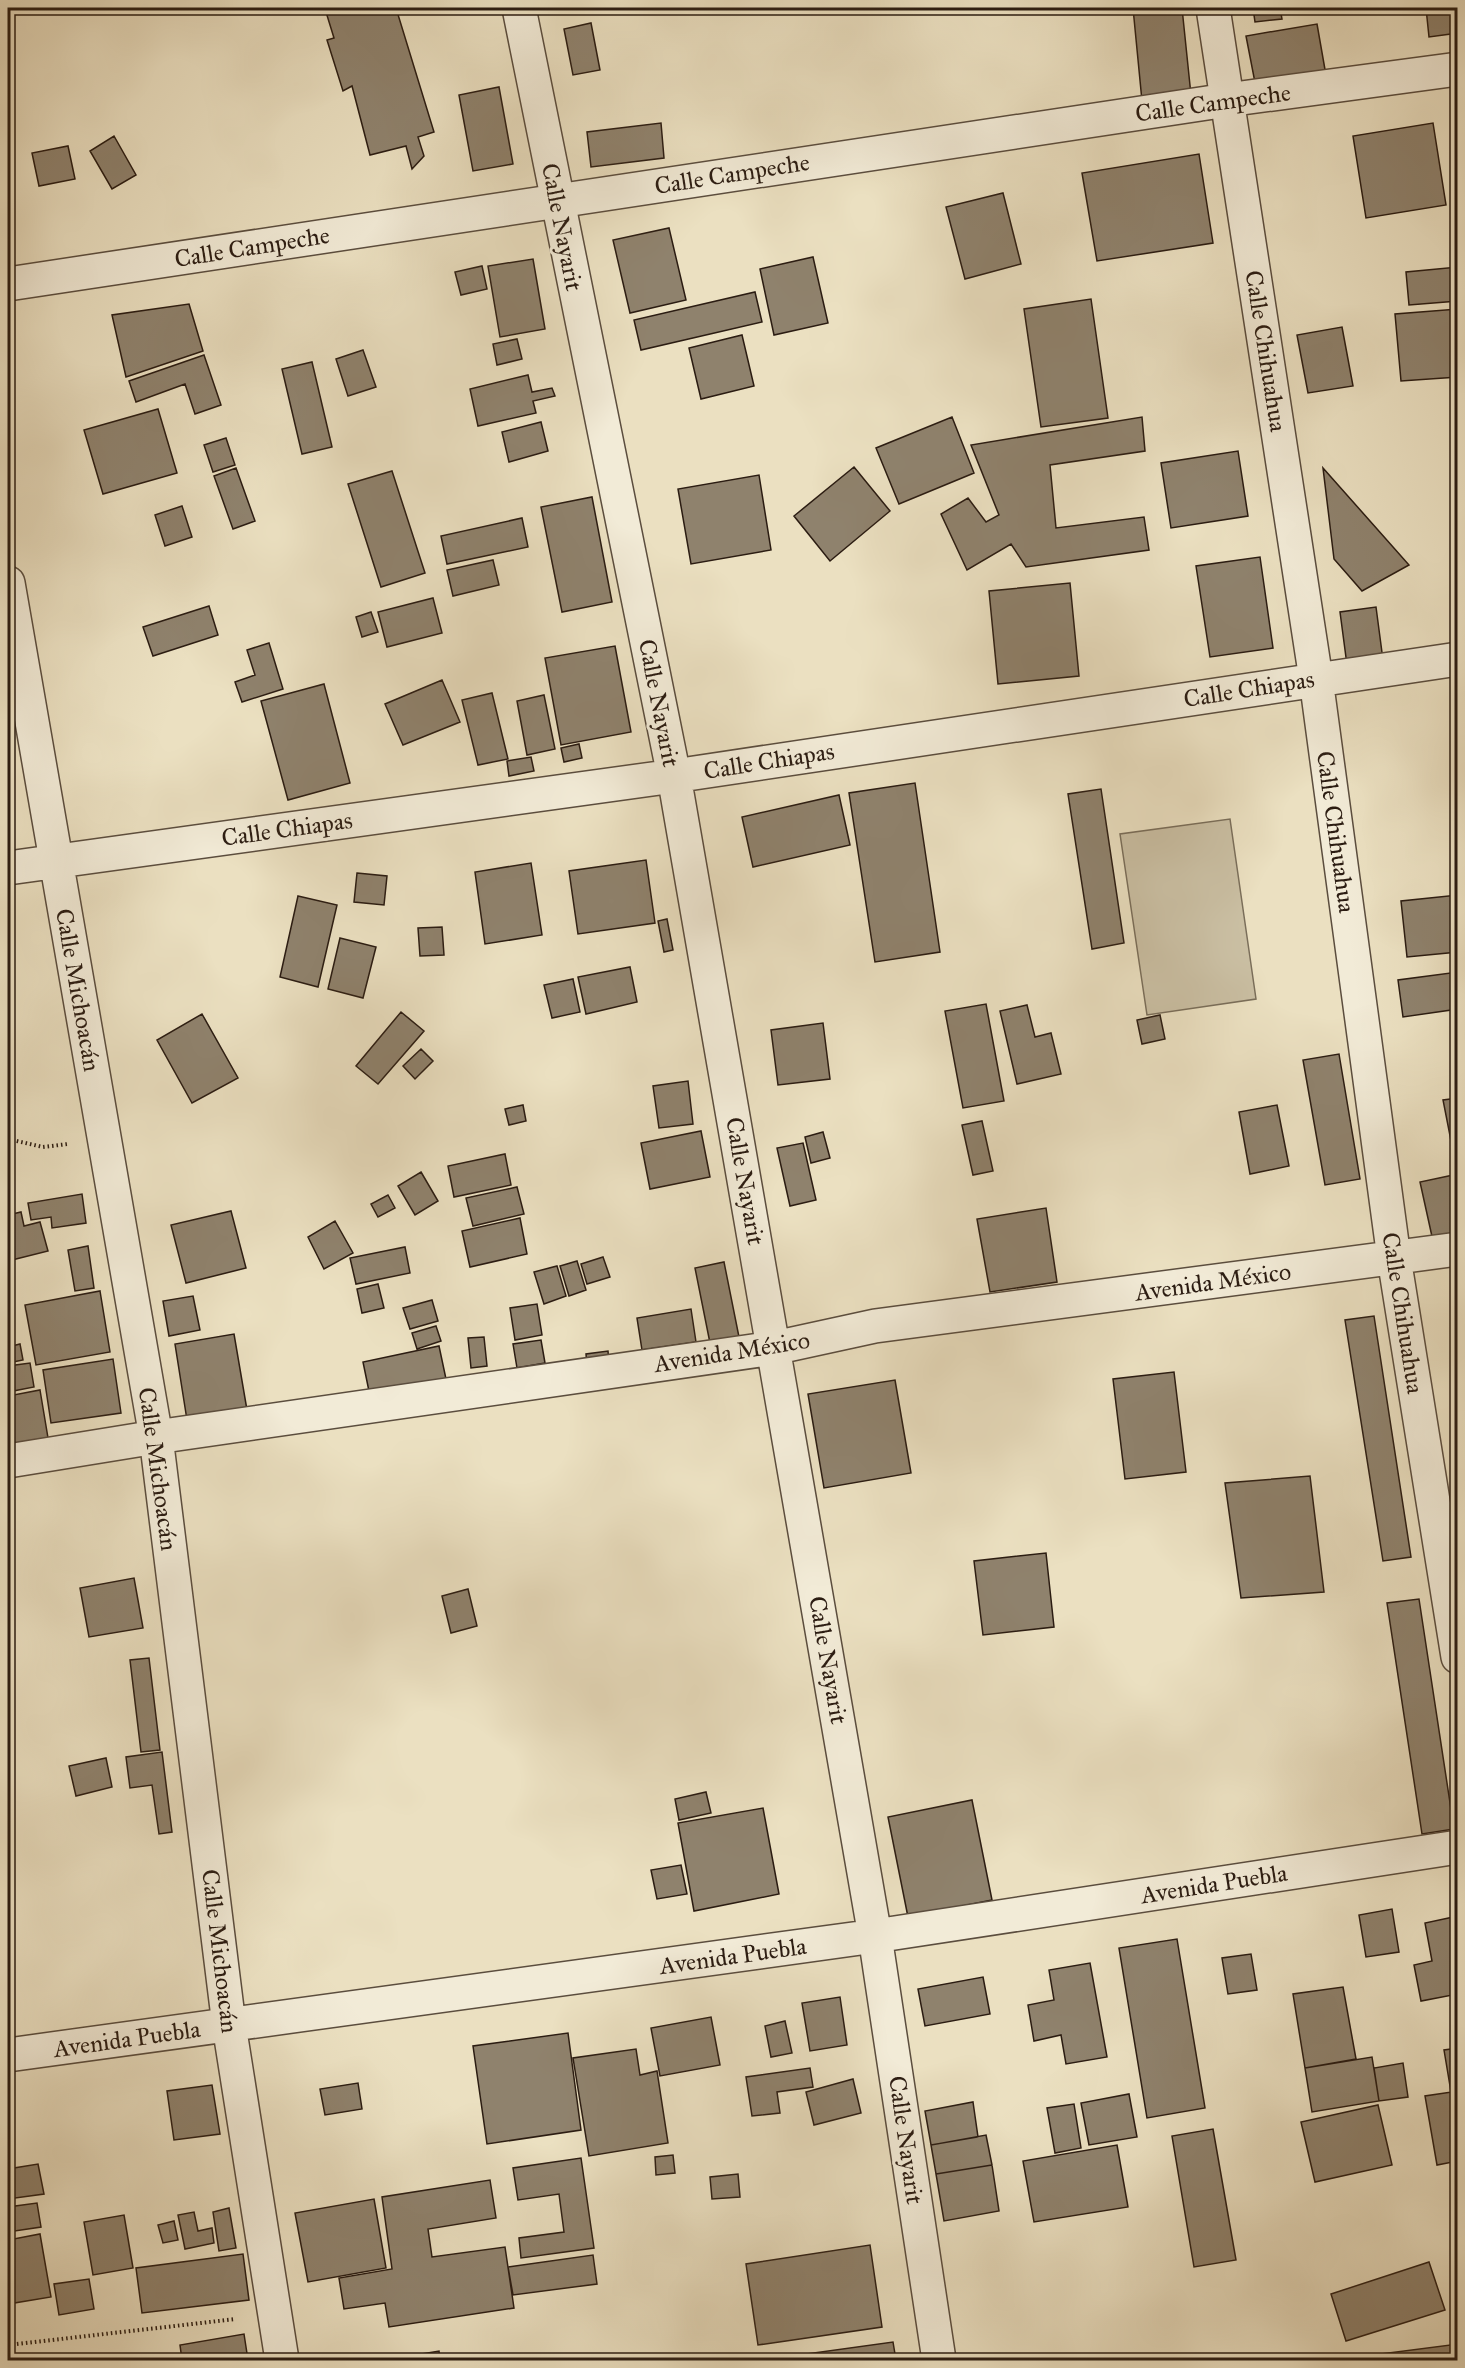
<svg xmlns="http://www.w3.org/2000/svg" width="1465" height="2368" viewBox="0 0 1465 2368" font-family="'IM FELL Great Primer',serif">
	<rect width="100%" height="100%" fill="#ebe0c1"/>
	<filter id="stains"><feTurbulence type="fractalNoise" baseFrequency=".00333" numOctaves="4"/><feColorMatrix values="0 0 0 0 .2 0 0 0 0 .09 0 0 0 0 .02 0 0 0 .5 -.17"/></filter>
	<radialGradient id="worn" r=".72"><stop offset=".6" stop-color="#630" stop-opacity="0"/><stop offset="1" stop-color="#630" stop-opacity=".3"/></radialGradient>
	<path fill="#cabfa3" stroke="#7a6e5a" stroke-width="1.5" d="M1230 819 1256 999 1147 1015 1120 834Z"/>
	<path fill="#8f826d" stroke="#2b1c12" stroke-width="1.5" d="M341 8H396L434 132 418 137 424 156 412 169 406 146 370 155 352 86 343 91 327 40 334 38 326 12Z
		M1133 8H1182L1191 95 1142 101Z
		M1253 8H1280L1282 19 1255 22Z
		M1426 8H1458V33L1429 37Z
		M591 23 600 70 573 75 564 29Z
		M1317 24 1327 81 1257 93 1246 36Z
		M499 87 513 164 473 171 459 95Z
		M661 123 664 158 591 167 587 132Z
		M1433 123 1446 205 1366 218 1353 136Z
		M114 136 136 175 112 189 90 151Z
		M68 146 75 179 39 186 32 153Z
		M1199 154 1213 243 1097 261 1082 173Z
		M1003 193 1021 264 965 279 946 207Z
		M669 228 686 300 630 313 613 240Z
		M813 257 828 323 774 335 760 269Z
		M533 259 545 329 500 337 488 266Z
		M482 266 487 289 461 295 455 272Z
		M1458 267V301L1409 305 1406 272Z
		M755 292 762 322 641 350 634 320Z
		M1091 299 1108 418 1041 427 1024 309Z
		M189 304 203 351 126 377 112 315Z
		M1458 309V377L1401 381 1395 314Z
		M1342 327 1353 386 1308 393 1297 335Z
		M742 335 754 386 701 399 689 348Z
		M517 339 522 359 497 365 493 344Z
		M363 350 376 387 348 396 336 359Z
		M204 355 221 405 195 414 185 384 136 402 129 381Z
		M312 362 332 447 302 454 282 369Z
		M528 375 532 392 552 388 555 396 533 401 536 413 478 426 470 389Z
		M158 409 177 473 103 494 84 430Z
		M952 417 974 473 899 504 876 448Z
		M1142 417 1145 451 1050 465 1056 528 1144 517 1149 550 1026 567 1011 544 967 570 941 514 968 498 986 522 999 515 971 445Z
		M541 422 548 451 509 462 502 432Z
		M226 438 235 465 213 472 204 445Z
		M1238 451 1248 516 1171 528 1161 463Z
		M854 467 890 511 830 561 794 516Z
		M236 468 255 521 233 529 214 476Z
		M1323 468 1409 565 1362 591 1334 559Z
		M392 471 425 573 381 587 348 484Z
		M759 475 771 550 691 564 678 489Z
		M592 497 612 602 562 612 541 507Z
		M182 506 192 537 165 546 155 515Z
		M522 518 528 547 447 564 441 536Z
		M1260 557 1273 648 1210 657 1196 566Z
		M493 560 499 585 453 596 447 570Z
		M1070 583 1079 676 998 684 989 591Z
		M433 598 442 633 387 647 378 612Z
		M209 606 218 635 153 656 143 627Z
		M1376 607 1383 660 1347 665 1340 612Z
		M371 612 378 632 362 637 356 617Z
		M269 643 283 689 242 702 235 682 255 675 247 650Z
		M615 646 631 732 561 745 545 658Z
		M442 680 460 722 403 745 385 704Z
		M324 684 350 783 288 800 261 701Z
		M492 693 508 759 478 765 462 700Z
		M544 695 555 749 527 755 517 701Z
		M579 744 582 758 564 762 561 748Z
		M531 757 534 771 509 776 507 761Z
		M8 783 13 812 8 813Z
		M915 783 940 952 875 962 849 793Z
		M1101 789 1124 943 1092 949 1068 794Z
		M839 795 850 845 753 867 742 817Z
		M646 860 655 923 578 934 569 871Z
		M531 863 542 935 485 944 475 872Z
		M357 873 387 876 384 905 354 902Z
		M1458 895V952L1407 957 1401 901Z
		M298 896 337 905 318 987 280 977Z
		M667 919 673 950 664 952 658 921Z
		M442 927 444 955 420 956 418 928Z
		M340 938 376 947 363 998 328 989Z
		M630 967 637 1002 586 1014 578 977Z
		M1458 972V1009L1403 1017 1398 980Z
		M573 979 580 1012 552 1018 544 985Z
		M986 1004 1004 1101 963 1108 945 1011Z
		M1027 1005 1035 1037 1051 1033 1061 1074 1017 1084 1000 1011Z
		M401 1012 424 1031 378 1084 356 1066Z
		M202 1014 238 1078 192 1103 157 1040Z
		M1160 1015 1165 1039 1142 1044 1137 1020Z
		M823 1023 830 1079 778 1085 771 1030Z
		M421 1049 433 1061 415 1079 403 1066Z
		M1339 1054 1360 1179 1325 1185 1303 1060Z
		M688 1081 693 1124 659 1128 653 1086Z
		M1458 1098V1145L1452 1146 1443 1100Z
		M523 1105 526 1121 509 1125 505 1109Z
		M1277 1105 1289 1166 1250 1174 1239 1112Z
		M982 1121 993 1171 973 1175 962 1125Z
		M701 1131 710 1177 650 1189 641 1143Z
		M823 1132 830 1158 811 1163 805 1137Z
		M803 1143 816 1200 790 1206 777 1148Z
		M505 1154 511 1185 454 1197 448 1166Z
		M421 1172 438 1201 415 1215 398 1186Z
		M1458 1174V1236L1433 1241 1420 1182Z
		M517 1187 524 1214 473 1226 466 1198Z
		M82 1194 86 1223 52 1228 51 1217 31 1220 28 1203Z
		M388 1195 395 1208 378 1217 371 1204Z
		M1046 1208 1057 1282 990 1292 977 1219Z
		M231 1211 246 1268 186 1283 171 1225Z
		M21 1212 24 1226 40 1222 48 1251 8 1261V1231L11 1230 8 1215Z
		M520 1218 527 1254 470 1267 462 1231Z
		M335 1221 353 1253 324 1269 308 1237Z
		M88 1246 94 1288 75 1291 68 1250Z
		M405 1247 410 1273 356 1284 350 1258Z
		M603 1257 610 1277 587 1284 581 1264Z
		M577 1261 586 1290 569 1296 560 1266Z
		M724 1262 740 1342 711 1348 695 1268Z
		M557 1266 566 1296 544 1304 534 1272Z
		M378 1284 384 1308 362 1313 357 1289Z
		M100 1291 110 1352 36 1365 25 1305Z
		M193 1296 200 1330 169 1336 163 1301Z
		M432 1300 438 1321 410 1329 403 1308Z
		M537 1304 542 1335 515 1340 510 1308Z
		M691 1309 696 1342 642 1350 637 1318Z
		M1374 1316 1411 1557 1383 1561 1345 1320Z
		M436 1326 441 1341 417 1349 412 1333Z
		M234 1334 247 1410 187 1420 175 1344Z
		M484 1337 487 1366 471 1368 468 1338Z
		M541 1340 545 1363 517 1368 513 1344Z
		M20 1344 23 1360 8 1363V1347Z
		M439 1346 446 1379 370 1396 363 1362Z
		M608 1351 609 1363 587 1365 586 1354Z
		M113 1359 121 1413 51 1423 43 1370Z
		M30 1363 34 1387 8 1392V1366Z
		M1174 1372 1186 1472 1125 1479 1113 1379Z
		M895 1380 911 1473 824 1488 808 1394Z
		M40 1390 48 1438 8 1446V1396Z
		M1310 1476 1324 1592 1241 1598 1225 1483Z
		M1046 1553 1054 1627 983 1635 974 1561Z
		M134 1578 143 1628 89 1637 80 1588Z
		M468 1589 477 1626 451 1633 442 1596Z
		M1419 1599 1454 1829 1422 1834 1387 1603Z
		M149 1658 160 1750 141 1752 130 1660Z
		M162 1752 172 1832 159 1834 152 1785 130 1788 126 1757Z
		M106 1758 112 1787 76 1796 69 1766Z
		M706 1792 711 1813 679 1820 675 1799Z
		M972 1800 992 1900 908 1917 888 1817Z
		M763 1808 779 1894 694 1911 678 1823Z
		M681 1865 687 1894 657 1899 651 1870Z
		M1392 1909 1399 1952 1366 1957 1359 1915Z
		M1458 1916V1994L1421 2001 1414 1965 1432 1961 1425 1923Z
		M1177 1939 1205 2108 1147 2118 1119 1948Z
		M1251 1954 1257 1990 1228 1994 1222 1958Z
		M1090 1963 1107 2057 1066 2064 1061 2035 1034 2041 1028 2005 1054 2000 1049 1970Z
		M983 1977 990 2014 925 2026 918 1989Z
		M1343 1987 1356 2059 1305 2068 1293 1994Z
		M840 1997 847 2045 810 2051 802 2003Z
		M711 2017 720 2065 660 2076 651 2028Z
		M785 2021 792 2053 771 2057 765 2026Z
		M568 2033 581 2130 487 2144 473 2046Z
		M1458 2048V2091L1451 2092 1444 2050Z
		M636 2049 640 2075 657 2071 668 2143 589 2156 573 2058Z
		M1372 2057 1379 2101 1312 2112 1305 2068Z
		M1403 2063 1408 2097 1379 2101 1374 2068Z
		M810 2068 813 2087 777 2092 780 2113 752 2116 746 2077Z
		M853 2079 861 2113 814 2125 806 2092Z
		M358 2083 362 2109 325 2115 320 2089Z
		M212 2085 220 2134 174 2140 167 2091Z
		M1458 2091V2161L1437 2165 1425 2096Z
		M1129 2094 1137 2137 1089 2145 1081 2103Z
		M973 2102 978 2137 931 2145 925 2111Z
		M1074 2104 1081 2148 1055 2153 1047 2108Z
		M1378 2105 1392 2165 1315 2182 1301 2122Z
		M1213 2129 1236 2260 1194 2267 1172 2136Z
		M986 2135 992 2165 936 2174 931 2145Z
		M1117 2145 1128 2207 1034 2222 1023 2161Z
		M673 2155 675 2173 656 2175 655 2157Z
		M581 2158 594 2248 521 2258 519 2238 564 2232 559 2194 518 2200 513 2168Z
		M38 2164 44 2194 8 2199V2169Z
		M992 2165 999 2211 944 2221 936 2174Z
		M738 2174 740 2197 712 2199 710 2177Z
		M490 2180 496 2218 428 2229 432 2257 505 2247 514 2308 389 2327 385 2303 344 2309 339 2278 392 2269 382 2197Z
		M374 2199 386 2268 308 2282 295 2213Z
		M37 2203 41 2227 8 2232V2207Z
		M229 2208 236 2248 219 2251 213 2212Z
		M194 2212 198 2231 212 2228 214 2243 185 2249 178 2215Z
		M124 2215 133 2268 93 2275 84 2222Z
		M174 2221 178 2240 163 2243 158 2225Z
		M40 2234 51 2297 8 2304V2240Z
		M870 2245 882 2327 758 2345 746 2264Z
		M243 2254 249 2300 142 2313 136 2268Z
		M593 2255 597 2284 513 2295 508 2267Z
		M1429 2262 1445 2310 1346 2341 1331 2294Z
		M89 2279 94 2309 59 2315 54 2284Z
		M244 2334 248 2360H182L180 2345Z
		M893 2342 896 2360H763Z
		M1458 2344V2360H1334Z
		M439 2351 440 2360H385Z"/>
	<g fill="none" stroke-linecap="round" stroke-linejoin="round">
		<g stroke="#5b4d3e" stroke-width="36">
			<path id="minor" d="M519 8 674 776 875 1936 939 2360
				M1213 8 1316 679 1394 1258 1458 1657
				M8 284 1227 100 1458 69
				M8 583 156 1437 229 2025 282 2360
				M8 868 674 776 1458 659
				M8 1461 156 1437 774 1348 875 1326 1458 1249
				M8 2055 875 1936 1458 1847"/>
		</g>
		<path stroke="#2b1c12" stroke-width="4" stroke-dasharray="1.5 3" stroke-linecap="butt" d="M8 1139 43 1147 68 1144
			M8 2345 236 2319"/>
		<use href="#minor" stroke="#f2ebd7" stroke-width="33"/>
	</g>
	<g text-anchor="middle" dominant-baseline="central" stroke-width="6" stroke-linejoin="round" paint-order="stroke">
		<g font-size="24" fill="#2b1c12" stroke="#f2ebd7">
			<text transform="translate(1213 103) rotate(-8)">Calle Campeche</text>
			<text transform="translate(732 174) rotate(-9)">Calle Campeche</text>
			<text transform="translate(562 227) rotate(79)">Calle Nayarit</text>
			<text transform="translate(252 247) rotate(-9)">Calle Campeche</text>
			<text transform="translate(1266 351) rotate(81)">Calle Chihuahua</text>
			<text transform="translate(1249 689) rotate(-9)">Calle Chiapas</text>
			<text transform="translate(659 703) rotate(79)">Calle Nayarit</text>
			<text transform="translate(769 761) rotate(-9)">Calle Chiapas</text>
			<text transform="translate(287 829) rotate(-8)">Calle Chiapas</text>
			<text transform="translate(1336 832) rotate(82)">Calle Chihuahua</text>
			<text transform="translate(78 990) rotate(80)">Calle Michoacán</text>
			<text transform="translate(745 1181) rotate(80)">Calle Nayarit</text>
			<text transform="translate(1213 1282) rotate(-8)">Avenida México</text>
			<text transform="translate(1403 1313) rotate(81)">Calle Chihuahua</text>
			<text transform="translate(732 1352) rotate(-9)">Avenida México</text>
			<text transform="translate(158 1469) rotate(82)">Calle Michoacán</text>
			<text transform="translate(828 1660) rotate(80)">Calle Nayarit</text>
			<text transform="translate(1214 1884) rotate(-9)">Avenida Puebla</text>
			<text transform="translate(220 1951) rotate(83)">Calle Michoacán</text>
			<text transform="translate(733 1956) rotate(-8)">Avenida Puebla</text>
			<text transform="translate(127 2039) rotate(-8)">Avenida Puebla</text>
			<text transform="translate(906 2140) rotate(82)">Calle Nayarit</text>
		</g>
	</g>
	<rect width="1465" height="2368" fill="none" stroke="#ebe0c1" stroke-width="30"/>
	<rect x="9" y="9" width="1447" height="2350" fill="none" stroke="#2b1c12" stroke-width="3"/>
	<rect x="15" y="15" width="1435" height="2338" fill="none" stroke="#2b1c12" stroke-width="1.5"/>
	<rect width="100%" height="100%" filter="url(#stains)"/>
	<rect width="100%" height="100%" fill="url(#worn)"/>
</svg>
